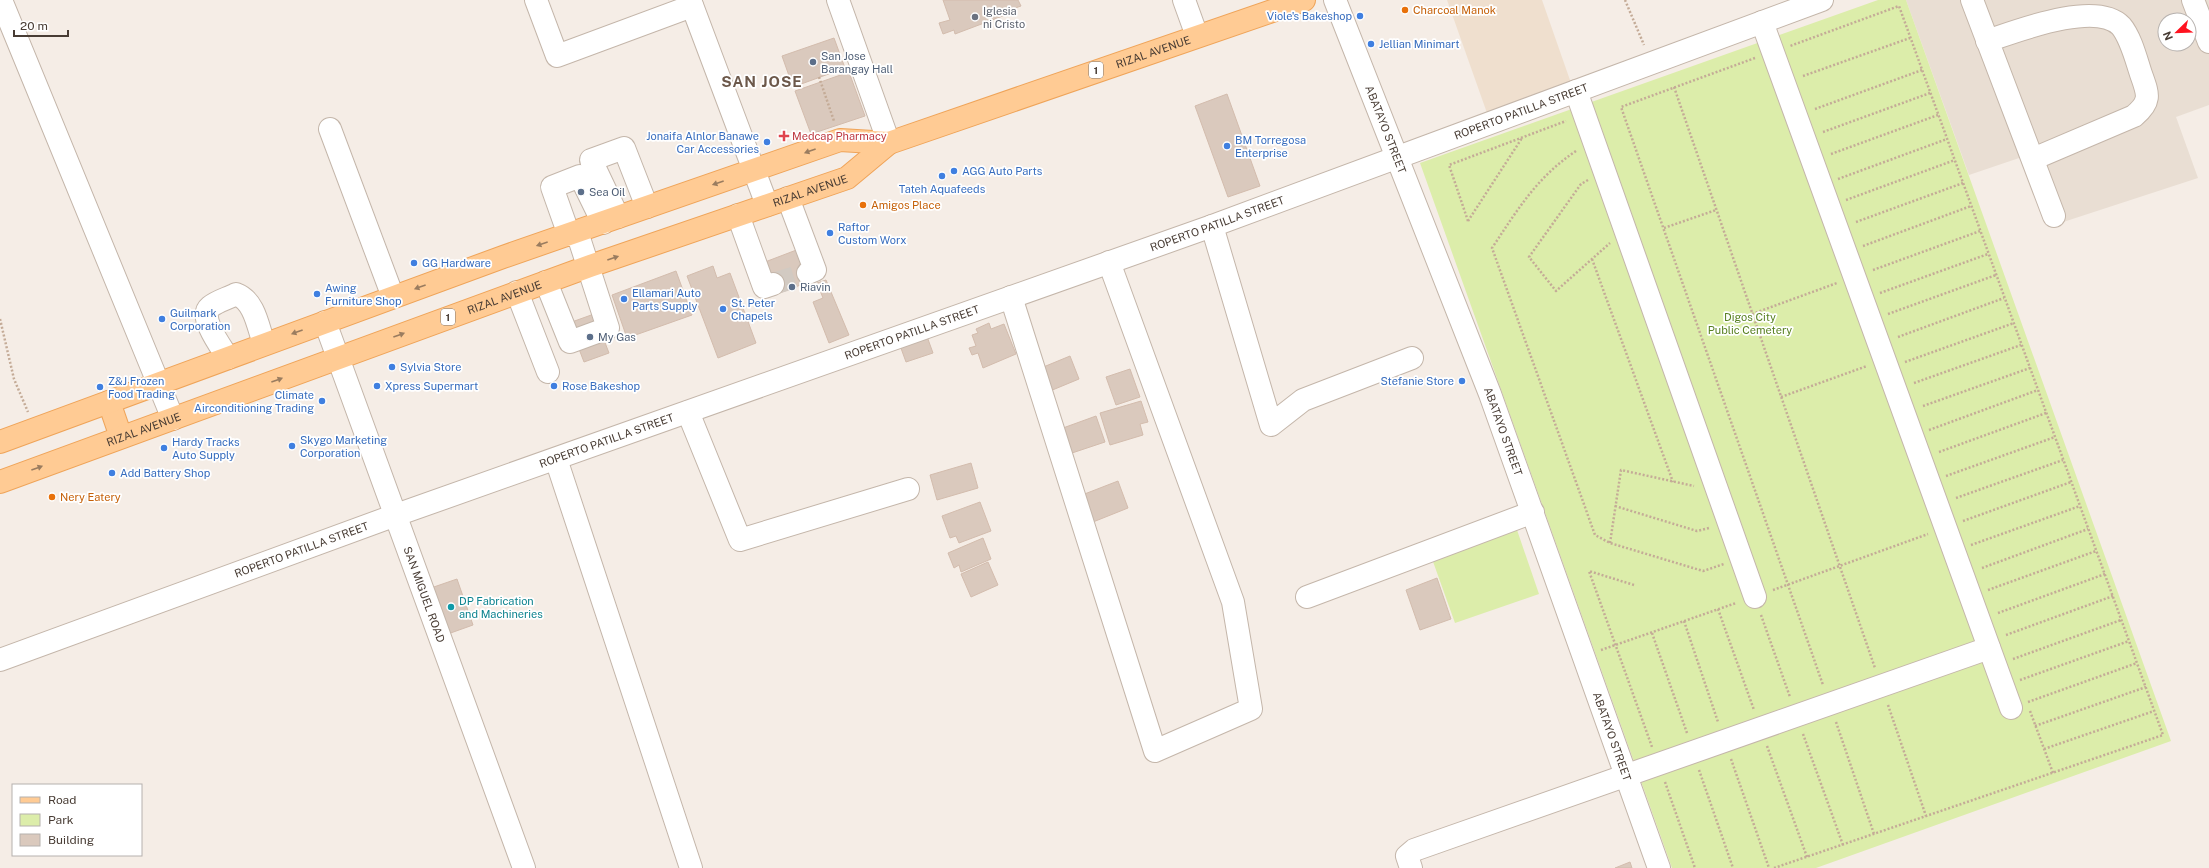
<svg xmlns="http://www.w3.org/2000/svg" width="2209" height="868" viewBox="0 0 2209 868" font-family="'Public Sans',sans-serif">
	<rect width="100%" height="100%" fill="#f5ede6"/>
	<path fill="#e9ded3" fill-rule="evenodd" d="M1906 0H2209V105L2176 117 2198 178 2048 227 2025 156 1969 175ZM2165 20H2189V44H2165Z"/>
	<path fill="#efdfce" d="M1447 0H1542L1571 83 1487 113Z"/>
	<path fill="#dcedaa" d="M1878 0H1906L2171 741 1816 868H1672L1420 163Z
		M1516 527 1539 594 1455 623 1431 556Z"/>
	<path fill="#dac9bd" stroke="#d3bcad" d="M943 0H1018L1021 6 1007 11 1008 14 955 34 954 30 943 34 939 23 950 20Z
		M834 38 845 68 793 87 782 56Z
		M849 72 865 116 811 134 795 91Z
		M1227 94 1260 186 1228 197 1195 106Z
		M799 249 811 281 777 294 765 262Z
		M713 266 717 278 730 273 756 343 718 358 687 276Z
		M676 271 692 315 627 338 612 295Z
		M826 280 849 335 829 343 813 302 823 298 817 283Z
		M594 314 609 353 584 362 569 323Z
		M989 323 991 329 1004 324 1016 354 983 368 978 353 972 355 969 348 976 346 972 335 978 333 976 329Z
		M925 331 933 353 906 362 898 340Z
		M1070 356 1079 379 1050 391 1041 368Z
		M1130 369 1140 397 1116 405 1106 377Z
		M1141 401 1148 422 1140 424 1143 435 1110 445 1100 413Z
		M1096 416 1105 442 1072 453 1063 428Z
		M971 463 978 488 937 500 930 475Z
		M1118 481 1128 508 1093 522 1082 495Z
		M980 502 991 531 959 543 956 536 950 538 942 516Z
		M983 538 991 559 961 572 959 565 954 568 948 553Z
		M988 562 998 585 971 597 961 574Z
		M1437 578 1451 619 1420 630 1406 590Z
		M457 579 473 625 445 635 428 589Z
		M1630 862 1632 868H1615Z"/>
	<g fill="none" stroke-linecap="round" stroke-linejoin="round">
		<path stroke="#d2cac2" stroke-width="22" stroke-dasharray="22 11" stroke-linecap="butt" d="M773 284 808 273"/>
		<g stroke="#c4b6aa" stroke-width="24">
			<g id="minor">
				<path d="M1 0 173 419"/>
				<path d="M536 0 557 56 692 6"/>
				<path d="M690 0 767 205"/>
				<path d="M838 0 889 143"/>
				<path d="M1184 0 1197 36"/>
				<path id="s1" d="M1335 0 1490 394 1659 868"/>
				<path d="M1972 0 2054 216"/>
				<path d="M2193 0 2209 42"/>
				<path d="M1762 22 2011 708"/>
				<path d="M1987 41C2017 31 2096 0 2121 26 2131 38 2136 59 2141 74 2148 94 2152 101 2134 116L2033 159"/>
				<path d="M1576 91 1755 597"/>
				<path d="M330 129 393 297"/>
				<path d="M788 198 815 270 808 273"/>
				<path d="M738 215 764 287 773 284"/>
				<path d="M618 217 591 160 624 148 647 207"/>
				<path d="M1212 226 1271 425 1303 400 1412 358"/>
				<path d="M569 235 552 187 580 176 603 223"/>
				<path d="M546 282 570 342 608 328 577 232"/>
				<path d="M517 292 548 372"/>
				<path d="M1011 297 1155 751 1251 709 1233 602 1109 262"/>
				<path id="s2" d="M325 322 524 868"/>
				<path d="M228 358C222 348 198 317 210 307 217 301 229 298 236 294 255 301 258 327 264 344"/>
				<path d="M688 412 740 540 908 489"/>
				<path d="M556 459 691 868"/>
				<path d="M1307 597 1533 512"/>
				<path id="s3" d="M0 660 396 515 1212 226 1822 0"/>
				<path d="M1411 868 1407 856 1414 850 1989 648"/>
			</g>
		</g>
		<g stroke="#efa459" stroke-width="24">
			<g id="major">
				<path d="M109 402 121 437"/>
				<path d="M0 442 503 257 840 140 889 143"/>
				<path id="s4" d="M0 482 590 266 847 178 889 143 1304 0"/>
			</g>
		</g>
		<path stroke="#c4ab97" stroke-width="2.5" stroke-dasharray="2 2" stroke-linecap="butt" d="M1625 0 1644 45
			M1755 58 1621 107 1823 685
			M1803 76 1910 38
			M819 77 834 121
			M1674 87 1875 668
			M1815 109 1922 70
			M1823 132 1930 93
			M1576 151C1537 177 1518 209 1492 248L1595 535 1610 543 1703 571 1724 564
			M1831 154 1938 115
			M1838 179 1947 139
			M1588 180 1581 184 1529 257 1556 291 1610 243
			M1846 200 1955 160
			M1468 221 1449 165 1566 121
			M1468 221 1522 138
			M1856 222 1963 183
			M1664 228 1716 210
			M1863 246 1971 206
			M1592 259 1673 482
			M1873 270 1980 231
			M1880 293 1988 254
			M1752 314 1837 283
			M1888 314 1996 275
			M0 319 14 379 28 412
			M1898 337 2004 298
			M1905 362 2014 323
			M1914 383 2021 345
			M1781 397 1867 366
			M1923 406 2030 368
			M1929 430 2038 390
			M1939 452 2046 413
			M1946 476 2055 437
			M1956 498 2063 460
			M1615 506 1697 531 1709 528
			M1963 521 2071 482
			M1610 543 1621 470 1694 486
			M1971 545 2080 506
			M1982 568 2088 529
			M1634 585 1589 571 1652 747
			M1773 590 1928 534
			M1988 590 2096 551
			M1718 609 1754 710
			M1998 613 2105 574
			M1761 615 1790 697
			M1684 621 1718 722
			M1652 633 1687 733
			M2006 635 2113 596
			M1601 650 1736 603
			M2013 659 2121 620
			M2020 680 2129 641
			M2028 702 2137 663
			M1888 705 1926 816
			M2030 711 2053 773
			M1836 722 1874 834
			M2035 726 2146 687
			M1803 734 1843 845
			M1767 746 1807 857
			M2044 749 2154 711
			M1731 759 1769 868
			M1699 770 1733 868
			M1665 782 1695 868
			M1774 868 2163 735 1899 6 1790 46"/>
		<use href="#minor" stroke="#fff" stroke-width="22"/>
		<use href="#major" stroke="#ffcb94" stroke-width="22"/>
	</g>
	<defs><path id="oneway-solid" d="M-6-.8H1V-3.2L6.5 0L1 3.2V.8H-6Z"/></defs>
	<g fill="#9a7c5f">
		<use href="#oneway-solid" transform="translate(810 151) rotate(160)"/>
		<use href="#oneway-solid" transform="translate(718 183) rotate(161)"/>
		<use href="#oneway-solid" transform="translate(542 244) rotate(161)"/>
		<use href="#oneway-solid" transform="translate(613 258) rotate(-19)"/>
		<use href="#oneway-solid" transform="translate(420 287) rotate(160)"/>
		<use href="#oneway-solid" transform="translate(297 332) rotate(160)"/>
		<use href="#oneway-solid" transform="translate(399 335) rotate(-20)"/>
		<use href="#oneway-solid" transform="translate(277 380) rotate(-20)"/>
		<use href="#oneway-solid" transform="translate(37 468) rotate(-20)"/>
	</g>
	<g fill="#e8710a" stroke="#fff" stroke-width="1.5">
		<circle cx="1405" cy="10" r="4"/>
		<circle cx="863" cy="205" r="4"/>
		<circle cx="52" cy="497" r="4"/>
	</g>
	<g fill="#3f7fe0" stroke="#fff" stroke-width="1.5">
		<circle cx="1360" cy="16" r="4"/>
		<circle cx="1371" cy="44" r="4"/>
		<circle cx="767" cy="142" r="4"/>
		<circle cx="1227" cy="146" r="4"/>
		<circle cx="954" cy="171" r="4"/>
		<circle cx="942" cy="176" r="4"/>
		<circle cx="830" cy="233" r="4"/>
		<circle cx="414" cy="263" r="4"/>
		<circle cx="317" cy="294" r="4"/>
		<circle cx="624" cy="299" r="4"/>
		<circle cx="723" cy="309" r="4"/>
		<circle cx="162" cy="319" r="4"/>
		<circle cx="392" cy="367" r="4"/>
		<circle cx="1462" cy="381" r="4"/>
		<circle cx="377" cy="386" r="4"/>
		<circle cx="554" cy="386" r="4"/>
		<circle cx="100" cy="387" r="4"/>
		<circle cx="322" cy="401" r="4"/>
		<circle cx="292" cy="446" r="4"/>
		<circle cx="164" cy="448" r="4"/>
		<circle cx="112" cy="473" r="4"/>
	</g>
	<circle fill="#6b7280" stroke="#fff" stroke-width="1.5" cx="975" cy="17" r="4"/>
	<g fill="#5c6f8a" stroke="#fff" stroke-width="1.5">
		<circle cx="813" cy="62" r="4"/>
		<circle cx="581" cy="192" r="4"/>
		<circle cx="792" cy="287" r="4"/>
		<circle cx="590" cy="337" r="4"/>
	</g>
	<path fill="#e0444e" stroke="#fff" stroke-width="1.5" d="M782 130h4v4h4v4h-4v4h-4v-4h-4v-4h4z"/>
	<circle fill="#0f9aa8" stroke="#fff" stroke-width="1.5" cx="451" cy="607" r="4"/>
	<g text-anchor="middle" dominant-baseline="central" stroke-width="3.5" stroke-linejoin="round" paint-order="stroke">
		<g fill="#fff" stroke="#7f7671" stroke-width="1">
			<rect x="1089" y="62" width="14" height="16" rx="3"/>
			<rect x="441" y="309" width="14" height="16" rx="3"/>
		</g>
		<g font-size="10" font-weight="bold" fill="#483c34">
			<text x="1096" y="70">1</text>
			<text x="448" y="317">1</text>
		</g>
		<g font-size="11" fill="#c56008" stroke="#fff" text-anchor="start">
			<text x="1413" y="10">Charcoal Manok</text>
			<text x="871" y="205">Amigos Place</text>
			<text x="60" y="497">Nery Eatery</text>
		</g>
		<g font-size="11" fill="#5b616d" stroke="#fff" text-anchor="start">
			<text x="983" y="11">Iglesia<tspan x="983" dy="13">ni Cristo</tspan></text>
		</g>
		<g font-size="11" fill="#366cbe" stroke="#fff" text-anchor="start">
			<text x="1352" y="16" text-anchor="end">Viole's Bakeshop</text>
			<text x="1379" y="44">Jellian Minimart</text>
			<text x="759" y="136" text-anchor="end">Jonaifa Alnlor Banawe<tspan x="759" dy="13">Car Accessories</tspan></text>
			<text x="1235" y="140">BM Torregosa<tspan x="1235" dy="13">Enterprise</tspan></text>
			<text x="962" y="171">AGG Auto Parts</text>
			<text x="942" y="189" text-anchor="middle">Tateh Aquafeeds</text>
			<text x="838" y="227">Raftor<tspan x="838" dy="13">Custom Worx</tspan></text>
			<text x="422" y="263">GG Hardware</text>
			<text x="325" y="288">Awing<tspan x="325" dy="13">Furniture Shop</tspan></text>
			<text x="632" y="293">Ellamari Auto<tspan x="632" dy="13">Parts Supply</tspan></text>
			<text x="731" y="303">St. Peter<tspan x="731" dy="13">Chapels</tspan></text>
			<text x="170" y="313">Guilmark<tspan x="170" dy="13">Corporation</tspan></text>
			<text x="400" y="367">Sylvia Store</text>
			<text x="108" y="381">Z&amp;J Frozen<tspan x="108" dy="13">Food Trading</tspan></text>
			<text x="1454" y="381" text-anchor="end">Stefanie Store</text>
			<text x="385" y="386">Xpress Supermart</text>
			<text x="562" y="386">Rose Bakeshop</text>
			<text x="314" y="395" text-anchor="end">Climate<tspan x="314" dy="13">Airconditioning Trading</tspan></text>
			<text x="300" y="440">Skygo Marketing<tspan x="300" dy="13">Corporation</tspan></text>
			<text x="172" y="442">Hardy Tracks<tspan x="172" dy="13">Auto Supply</tspan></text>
			<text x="120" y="473">Add Battery Shop</text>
		</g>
		<g font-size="11" fill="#483c34" stroke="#fff">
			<text stroke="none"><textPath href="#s4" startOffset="1234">RIZAL AVENUE</textPath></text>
			<text stroke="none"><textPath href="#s3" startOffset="1617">ROPERTO PATILLA STREET</textPath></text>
			<text stroke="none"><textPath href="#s1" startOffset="139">ABATAYO STREET</textPath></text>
			<text stroke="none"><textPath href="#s4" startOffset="861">RIZAL AVENUE</textPath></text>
			<text stroke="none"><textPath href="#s3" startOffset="1293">ROPERTO PATILLA STREET</textPath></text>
			<text stroke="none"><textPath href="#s4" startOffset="537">RIZAL AVENUE</textPath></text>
			<text stroke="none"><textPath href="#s3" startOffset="969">ROPERTO PATILLA STREET</textPath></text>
			<text stroke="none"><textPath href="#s4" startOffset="153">RIZAL AVENUE</textPath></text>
			<text stroke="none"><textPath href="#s1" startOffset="463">ABATAYO STREET</textPath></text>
			<text stroke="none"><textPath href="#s3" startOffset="645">ROPERTO PATILLA STREET</textPath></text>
			<text stroke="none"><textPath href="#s3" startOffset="321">ROPERTO PATILLA STREET</textPath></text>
			<text stroke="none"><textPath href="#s2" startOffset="290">SAN MIGUEL ROAD</textPath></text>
			<text stroke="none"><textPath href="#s1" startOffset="787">ABATAYO STREET</textPath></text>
		</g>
		<g font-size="11" fill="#4e5e75" stroke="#fff" text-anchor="start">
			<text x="821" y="56">San Jose<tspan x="821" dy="13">Barangay Hall</tspan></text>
			<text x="589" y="192">Sea Oil</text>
			<text x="800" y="287">Riavin</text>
			<text x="598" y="337">My Gas</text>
		</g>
		<g font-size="11" fill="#be3a42" stroke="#fff" text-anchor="start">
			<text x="792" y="136">Medcap Pharmacy</text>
		</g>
		<g font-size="11" fill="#588022" stroke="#fff">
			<text x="1750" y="317">Digos City<tspan x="1750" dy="13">Public Cemetery</tspan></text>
		</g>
		<g font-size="11" fill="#0d838f" stroke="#fff" text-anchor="start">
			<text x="459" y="601">DP Fabrication<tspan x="459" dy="13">and Machineries</tspan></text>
		</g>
		<g font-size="15" font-weight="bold" letter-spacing="1" fill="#6c584a" stroke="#fff">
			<text x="762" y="81">SAN JOSE</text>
		</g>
	</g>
	<rect x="12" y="784" width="130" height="72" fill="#ffffff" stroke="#b6b1ae"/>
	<rect x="20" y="797" width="20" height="6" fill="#ffcb94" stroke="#b6b1ae"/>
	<text x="48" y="804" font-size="12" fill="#483c34">Road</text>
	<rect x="20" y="814" width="20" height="12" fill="#dcedaa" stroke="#b6b1ae"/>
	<text x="48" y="824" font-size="12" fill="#483c34">Park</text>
	<rect x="20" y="834" width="20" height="12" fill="#dac9bd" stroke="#b6b1ae"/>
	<text x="48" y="844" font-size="12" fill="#483c34">Building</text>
	<g transform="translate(2177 32) rotate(247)"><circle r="19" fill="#ffffff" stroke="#b6b1ae"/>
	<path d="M0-3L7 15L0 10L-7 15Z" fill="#ff121f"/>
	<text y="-6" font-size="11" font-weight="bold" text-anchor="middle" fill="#483c34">N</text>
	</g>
	<path d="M14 30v6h54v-6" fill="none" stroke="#483c34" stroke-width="2"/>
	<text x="20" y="30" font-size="12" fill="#483c34" stroke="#ffffff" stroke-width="3" paint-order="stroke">20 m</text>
</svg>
